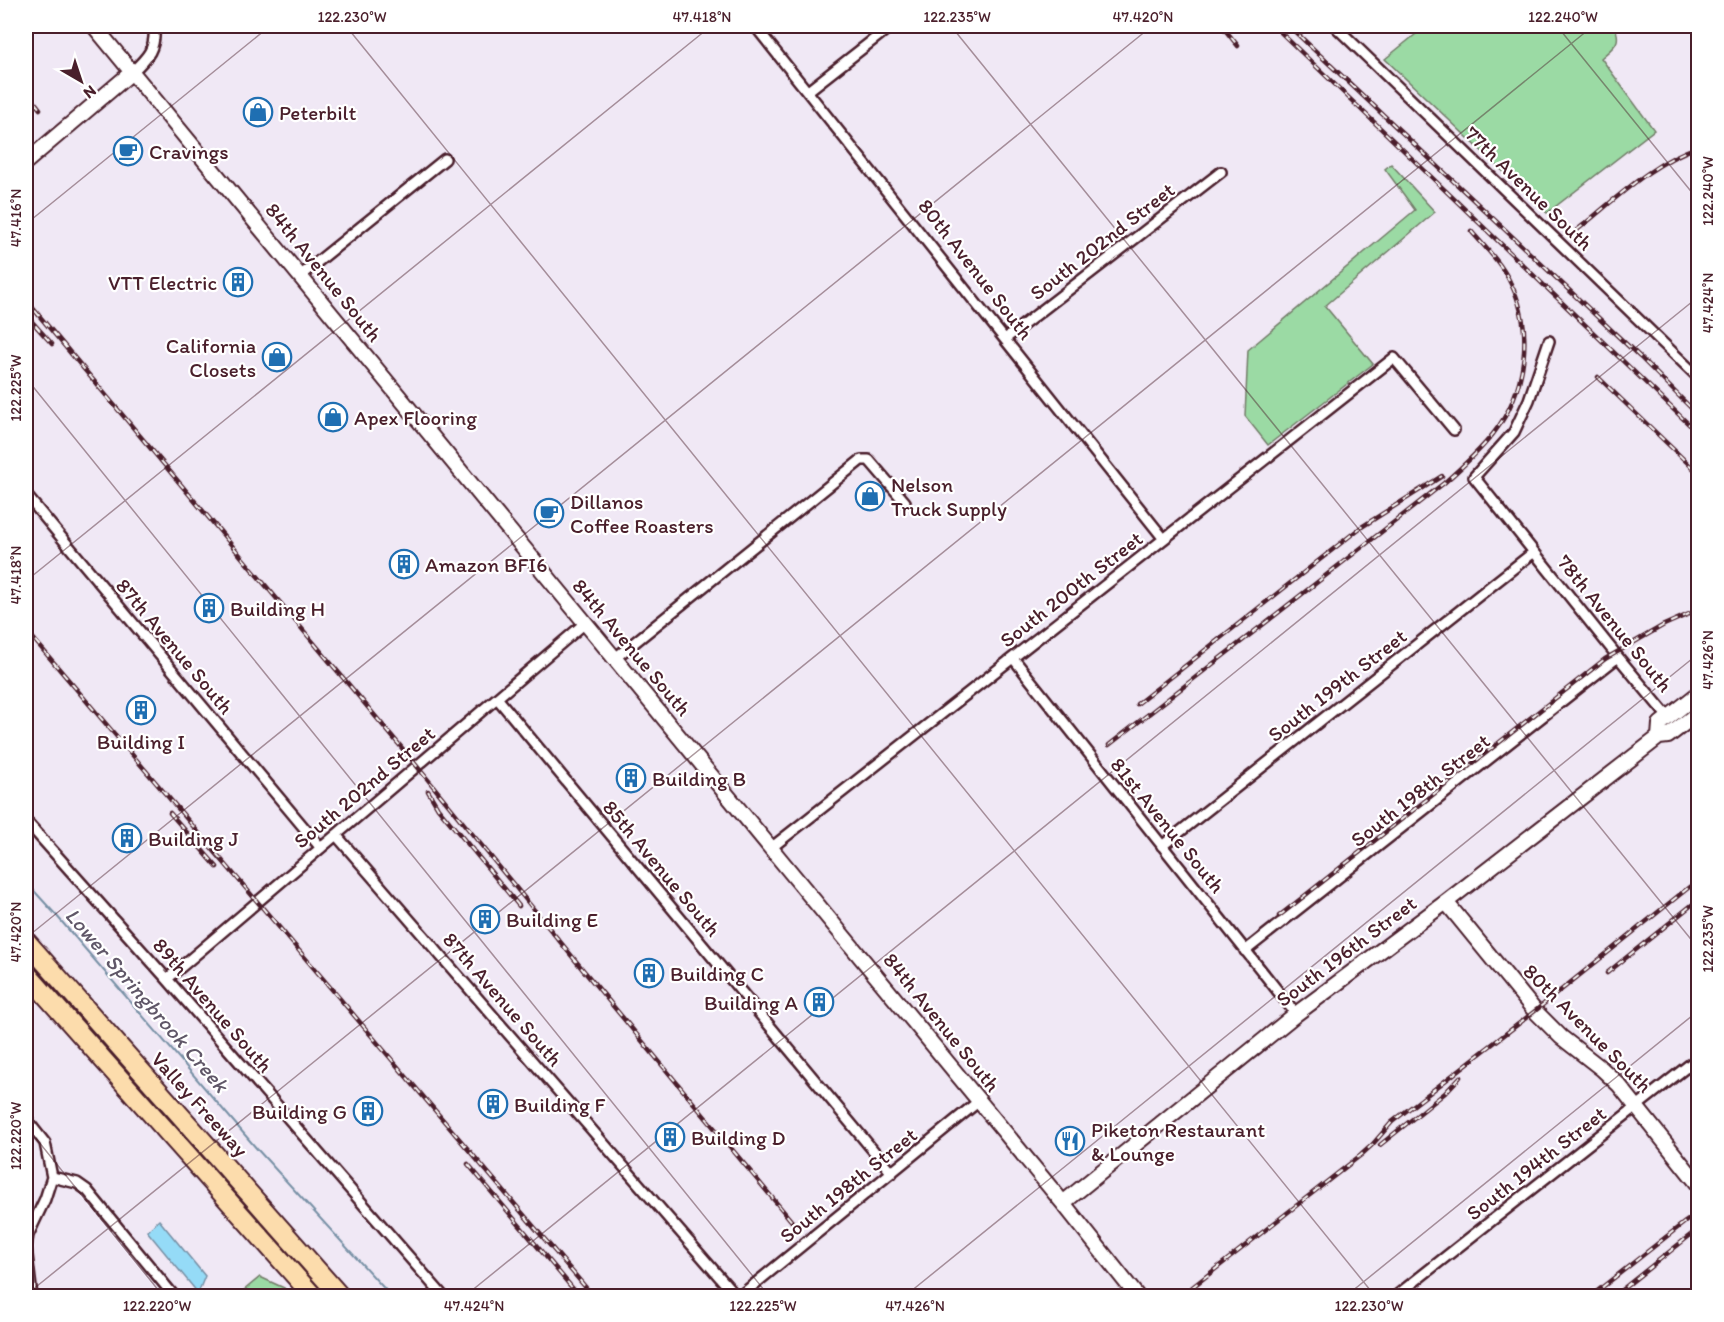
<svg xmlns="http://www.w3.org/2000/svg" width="1724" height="1322" viewBox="0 0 1724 1322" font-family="Itim,sans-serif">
	<rect width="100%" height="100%" fill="#f0e8f5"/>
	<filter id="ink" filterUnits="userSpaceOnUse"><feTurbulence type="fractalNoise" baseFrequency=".0167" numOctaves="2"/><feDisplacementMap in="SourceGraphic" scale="12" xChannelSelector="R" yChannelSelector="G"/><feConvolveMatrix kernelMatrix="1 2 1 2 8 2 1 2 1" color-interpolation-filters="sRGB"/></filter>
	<g filter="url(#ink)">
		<path fill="#9bdaa4" stroke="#727c68" stroke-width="1.5" d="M1426 26H1614C1623 43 1613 47 1601 58L1654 130 1547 213 1385 59Z
			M1391 164 1435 212 1325 306 1373 364 1268 445 1245 416 1248 350 1415 210 1385 169Z
			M260 1277 284 1288 292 1296H237Z"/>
		<path fill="#95dbf7" stroke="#7790a5" stroke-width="1.5" d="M159 1220 205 1276 198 1293 147 1231Z"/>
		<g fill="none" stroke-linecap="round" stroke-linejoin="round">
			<path stroke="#7790a5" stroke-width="2" d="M26 882 56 915 257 1149 391 1296"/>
			<g stroke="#4a1f2b" stroke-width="14">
				<path id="street" d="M755 26 1164 539
					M1335 26 1698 377
					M132 72C148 57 156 49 154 26
					M808 91 891 26
					M300 276 445 159
					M1005 339 1221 172
					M1549 341 1529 400 1514 432 1474 477 1618 657 1668 717
					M26 495 321 848
					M1013 658 1296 1014
					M614 659 861 460H869L905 502
					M497 698 892 1173
					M26 821 167 979 443 1296
					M336 835 736 1296
					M1162 846 1534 552
					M771 848 1394 358 1454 430
					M1245 951 1618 657
					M167 979 585 623
					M26 1119 45 1143 52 1177 45 1199 28 1235 26 1247 32 1296
					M52 1177 77 1183 87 1190 174 1296
					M740 1296 979 1101
					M1396 1296 1698 1058"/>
			</g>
			<g stroke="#4a1f2b" stroke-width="18">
				<path id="secondary" d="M94 26 1063 1203 1137 1296
					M26 162 132 72
					M1659 737 1660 724 1698 694
					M1446 902 1535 1011 1561 1037 1602 1069 1619 1085 1698 1184
					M1063 1203 1296 1014 1446 902 1659 737 1668 736 1698 713"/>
			</g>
			<g stroke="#4a1f2b" stroke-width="22">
				<path id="highway" d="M26 941 340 1296
					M26 973 313 1296"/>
			</g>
			<use href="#street" stroke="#fff" stroke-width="9"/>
			<use href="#secondary" stroke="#fff" stroke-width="14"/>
			<use href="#highway" stroke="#fcdcac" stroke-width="18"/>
			<g stroke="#4a1f2b" stroke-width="4.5">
				<path id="rail" d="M1222 26 1238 46
					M1274 26 1698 433
					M1289 26 1640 357 1698 415
					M26 91 40 109
					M1577 230C1615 200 1652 162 1698 147
					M26 300 407 754 584 971 794 1224
					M26 315 52 344
					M1598 377 1698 473
					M26 630 593 1296
					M1137 704 1360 528 1442 476
					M1109 745 1444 483C1461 468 1479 452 1493 434 1526 392 1535 330 1510 282 1501 263 1485 247 1471 231
					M428 791 438 808 519 906
					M170 813 217 867
					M1279 916 1605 659 1664 625 1698 610
					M1607 973 1698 900
					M1380 1145 1445 1093 1460 1077
					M468 1164 579 1296
					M1181 1296 1361 1155 1372 1145 1392 1122 1535 1011 1698 880
					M1591 1296 1685 1222 1698 1213
					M1614 1296 1698 1229"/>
			</g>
			<use href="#rail" stroke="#fff" stroke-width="2" stroke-dasharray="7" stroke-linecap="butt"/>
		</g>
	</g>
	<path fill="none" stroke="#4a1f2b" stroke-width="1.5" stroke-opacity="0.45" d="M346 26 1375 1296M951 26 1698 948M1557 26 1698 200M26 224 270 26M26 378 769 1296M26 581 711 26M26 938 1152 26M26 1126 163 1296M26 1295 1593 26M465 1296 1698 297M905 1296 1698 654M1346 1296 1698 1011"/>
	<defs>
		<g id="shop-ring" transform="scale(1.5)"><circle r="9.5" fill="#fff" stroke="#1f6fb2" stroke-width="1.5"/><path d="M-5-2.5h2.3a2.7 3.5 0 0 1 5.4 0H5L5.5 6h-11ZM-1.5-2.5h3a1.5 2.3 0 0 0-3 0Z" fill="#1f6fb2"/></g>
		<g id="cafe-ring" transform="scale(1.5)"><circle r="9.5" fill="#fff" stroke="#1f6fb2" stroke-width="1.5"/><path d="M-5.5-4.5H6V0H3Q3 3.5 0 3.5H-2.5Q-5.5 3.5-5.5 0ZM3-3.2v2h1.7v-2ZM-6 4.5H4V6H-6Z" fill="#1f6fb2"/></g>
		<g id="building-ring" transform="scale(1.5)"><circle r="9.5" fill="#fff" stroke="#1f6fb2" stroke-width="1.5"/><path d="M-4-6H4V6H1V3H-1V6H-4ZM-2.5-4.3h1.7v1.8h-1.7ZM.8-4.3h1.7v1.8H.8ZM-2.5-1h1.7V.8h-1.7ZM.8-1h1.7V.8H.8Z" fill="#1f6fb2"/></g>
		<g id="restaurant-ring" transform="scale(1.5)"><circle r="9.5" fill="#fff" stroke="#1f6fb2" stroke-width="1.5"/><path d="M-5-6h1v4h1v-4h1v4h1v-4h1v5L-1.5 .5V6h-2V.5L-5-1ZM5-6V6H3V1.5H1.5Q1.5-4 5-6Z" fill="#1f6fb2"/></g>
	</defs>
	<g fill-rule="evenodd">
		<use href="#shop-ring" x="258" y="112"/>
		<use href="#cafe-ring" x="128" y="151"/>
		<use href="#building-ring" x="238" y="282"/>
		<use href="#shop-ring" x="277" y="357"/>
		<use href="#shop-ring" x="333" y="417"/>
		<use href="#shop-ring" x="870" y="496"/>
		<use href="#cafe-ring" x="549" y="513"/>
		<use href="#building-ring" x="404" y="564"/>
		<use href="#building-ring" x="209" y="608"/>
		<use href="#building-ring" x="141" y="710"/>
		<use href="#building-ring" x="631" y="778"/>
		<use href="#building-ring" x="127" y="838"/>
		<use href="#building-ring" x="485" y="919"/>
		<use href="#building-ring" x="649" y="973"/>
		<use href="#building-ring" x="819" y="1002"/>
		<use href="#building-ring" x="493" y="1104"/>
		<use href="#building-ring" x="368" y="1111"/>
		<use href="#building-ring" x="670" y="1137"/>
		<use href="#restaurant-ring" x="1070" y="1141"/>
	</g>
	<g text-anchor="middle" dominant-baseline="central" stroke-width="4.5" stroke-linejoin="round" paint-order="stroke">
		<g font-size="21" fill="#4a1f2b" stroke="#fff" text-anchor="start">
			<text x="279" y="112">Peterbilt</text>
			<text x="149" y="151">Cravings</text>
			<text x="217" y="282" text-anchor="end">VTT Electric</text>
			<text x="256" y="345" text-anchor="end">California<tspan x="256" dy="24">Closets</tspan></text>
			<text x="354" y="417">Apex Flooring</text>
			<text x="891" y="484">Nelson<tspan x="891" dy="24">Truck Supply</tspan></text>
			<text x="570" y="501">Dillanos<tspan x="570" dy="24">Coffee Roasters</tspan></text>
			<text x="425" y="564">Amazon BFI6</text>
			<text x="230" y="608">Building H</text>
			<text x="141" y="741" text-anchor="middle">Building I</text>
			<text x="652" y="778">Building B</text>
			<text x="148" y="838">Building J</text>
			<text x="506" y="919">Building E</text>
			<text x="670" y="973">Building C</text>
			<text x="798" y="1002" text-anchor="end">Building A</text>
			<text x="514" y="1104">Building F</text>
			<text x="347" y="1111" text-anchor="end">Building G</text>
			<text x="1091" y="1129">Piketon Restaurant<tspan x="1091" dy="24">&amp; Lounge</tspan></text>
			<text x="691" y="1137">Building D</text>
		</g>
		<g font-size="21" fill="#4a1f2b" stroke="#fff">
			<text transform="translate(1529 188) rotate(44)">77th Avenue South</text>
			<text transform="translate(1102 241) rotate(-38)">South 202nd Street</text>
			<text transform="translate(976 269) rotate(52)">80th Avenue South</text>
			<text transform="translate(324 272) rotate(51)">84th Avenue South</text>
			<text transform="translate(1071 589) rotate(-38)">South 200th Street</text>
			<text transform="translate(1615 623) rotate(51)">78th Avenue South</text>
			<text transform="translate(175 646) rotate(50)">87th Avenue South</text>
			<text transform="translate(632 647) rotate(50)">84th Avenue South</text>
			<text transform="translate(1337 685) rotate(-38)">South 199th Street</text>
			<text transform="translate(364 787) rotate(-40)">South 202nd Street</text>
			<text transform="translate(1420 790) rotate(-38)">South 198th Street</text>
			<text transform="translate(1168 825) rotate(51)">81st Avenue South</text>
			<text transform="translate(662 868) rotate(50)">85th Avenue South</text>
			<text transform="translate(1346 951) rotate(-37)">South 196th Street</text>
			<text transform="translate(503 999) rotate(49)">87th Avenue South</text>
			<text transform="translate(213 1005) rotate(49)">89th Avenue South</text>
			<text transform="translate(942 1022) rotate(51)">84th Avenue South</text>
			<text transform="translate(1588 1028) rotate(45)">80th Avenue South</text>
			<text transform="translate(200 1104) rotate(48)">Valley Freeway</text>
			<text transform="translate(1536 1163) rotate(-38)">South 194th Street</text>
			<text transform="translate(848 1185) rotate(-39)">South 198th Street</text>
		</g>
		<g font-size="22" font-style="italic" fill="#605768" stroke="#fff">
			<text transform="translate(147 1000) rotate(49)">Lower Springbrook Creek</text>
		</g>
	</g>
	<rect width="1724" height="1322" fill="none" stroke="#fff" stroke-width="66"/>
	<g transform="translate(81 81) rotate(141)" stroke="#ffffff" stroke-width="4.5" paint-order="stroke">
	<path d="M0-4.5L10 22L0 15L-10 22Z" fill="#4a1f2b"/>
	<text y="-9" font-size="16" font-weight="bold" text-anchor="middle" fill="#4a1f2b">N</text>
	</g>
	<rect x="33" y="33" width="1658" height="1256" fill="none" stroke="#4a1f2b" stroke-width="2"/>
	<g font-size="15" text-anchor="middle" fill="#4a1f2b">
		<text x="352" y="22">122.230°W</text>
		<text x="702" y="22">47.418°N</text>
		<text x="957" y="22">122.235°W</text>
		<text x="1143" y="22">47.420°N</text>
		<text x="1563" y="22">122.240°W</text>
		<text transform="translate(1708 191) rotate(-90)" y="5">122.240°W</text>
		<text transform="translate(16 218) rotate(-90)" y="5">47.416°N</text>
		<text transform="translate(1708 303) rotate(-90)" y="5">47.424°N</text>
		<text transform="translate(16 388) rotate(-90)" y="5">122.225°W</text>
		<text transform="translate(16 575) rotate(-90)" y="5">47.418°N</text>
		<text transform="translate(1708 660) rotate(-90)" y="5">47.426°N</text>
		<text transform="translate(16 932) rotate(-90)" y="5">47.420°N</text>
		<text transform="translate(1708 939) rotate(-90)" y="5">122.235°W</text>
		<text transform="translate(16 1136) rotate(-90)" y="5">122.220°W</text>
		<text x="157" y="1311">122.220°W</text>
		<text x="474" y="1311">47.424°N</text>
		<text x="763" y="1311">122.225°W</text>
		<text x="915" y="1311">47.426°N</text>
		<text x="1369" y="1311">122.230°W</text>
	</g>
</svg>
